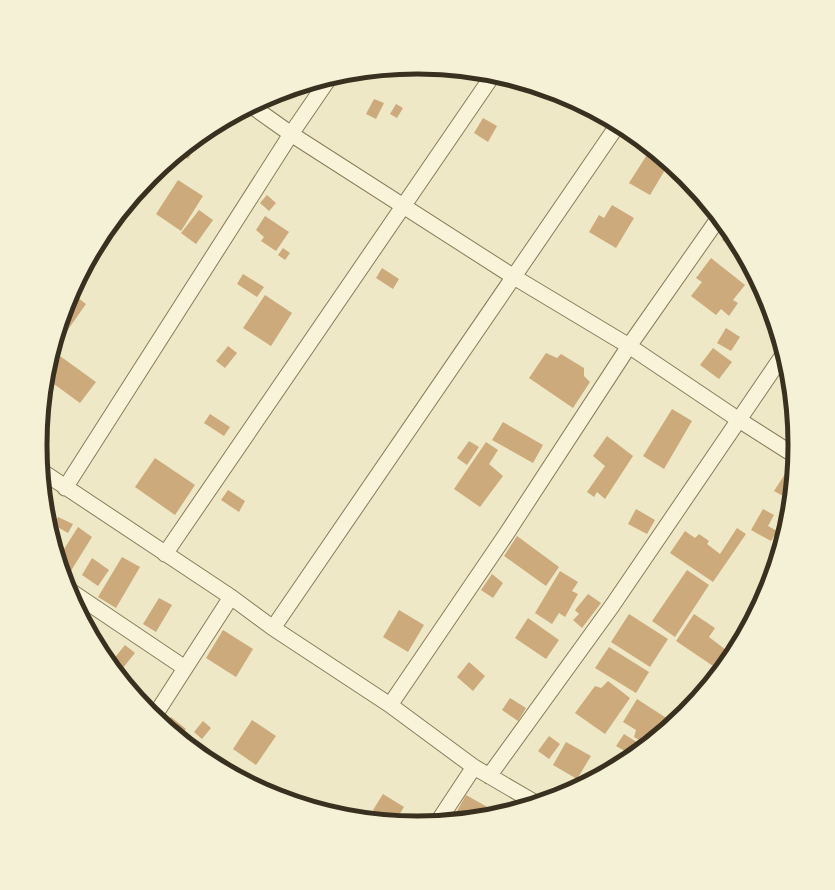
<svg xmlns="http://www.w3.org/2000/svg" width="835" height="890" viewBox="0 0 835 890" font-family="'PT Serif',serif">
	<rect width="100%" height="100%" fill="#eee8c6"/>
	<path fill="#ccaa7c" d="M374 99 384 103 376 119 366 114Z
		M396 104 403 108 397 118 390 114Z
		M483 118 497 126 488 142 474 133Z
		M203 135 188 159 180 154 185 150Z
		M650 150 668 165 650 195 629 183Z
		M178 180 203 196 181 231 156 214Z
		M267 195 276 203 269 211 260 203Z
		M612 205 634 218 616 248 589 232 599 215 604 218Z
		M199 210 213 220 196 244 181 233Z
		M265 216 289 232 276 251 261 241 264 237 256 230Z
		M728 231 732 235 740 252 722 240Z
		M283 248 290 253 285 260 278 255Z
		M711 258 745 285 733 300 738 303 729 316 721 309 716 315 691 296 702 282 696 278Z
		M382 268 399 279 393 289 376 278Z
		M243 274 264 287 257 297 237 284Z
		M758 285 766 300 753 291Z
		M73 294 86 304 67 331 61 327 64 315 70 305 68 304V302Z
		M265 295 292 313 271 346 243 328Z
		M726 328 740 337 731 351 717 343Z
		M228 346 237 353 225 368 216 361Z
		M713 348 732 362 719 379 700 365Z
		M546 353 557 358 561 354 584 368V376L590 382 573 408 529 378Z
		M60 356 96 382 80 403 47 379V374Z
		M672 409 692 421 664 469 643 456Z
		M210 414 230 427 224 436 204 423Z
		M503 422 543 445 533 463 492 440Z
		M607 436 633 456 605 499 597 492 594 497 587 492 605 466 593 456Z
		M469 441 479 447 467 465 457 458Z
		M486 442 498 450 489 464 503 476 480 507 454 489Z
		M155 458 195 485 175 515 135 487Z
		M787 471 792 474 790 500 774 491Z
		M228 490 245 501 239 512 221 500Z
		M636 509 655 520 647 534 628 524Z
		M763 509 774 515 768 526 777 531 771 541 751 530Z
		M58 517 73 524 68 533 54 525Z
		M78 527 92 537 69 574 63 570 59 557Z
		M737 528 746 534 713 582 670 553 685 531 695 538 699 534 709 541 707 544 720 554Z
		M517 536 559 567 546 586 504 556Z
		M777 548 779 549 774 565 769 562Z
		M122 557 140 567 116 608 98 597Z
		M92 558 109 570 98 586 82 575Z
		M687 570 709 585 675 637 652 621Z
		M560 571 578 582 572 591 578 594 565 617 559 613 552 624 535 613Z
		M492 574 503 583 493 598 481 590Z
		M588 594 601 603 582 628 573 620 579 614 575 610Z
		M159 598 172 605 156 632 143 624Z
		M399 610 424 625 408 652 383 637Z
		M629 614 668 639 650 667 611 642Z
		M694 614 715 628 709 637 730 653 719 670 676 641Z
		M528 618 559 640 546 659 515 638Z
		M223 630 253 649 236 677 206 658Z
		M125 645 135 653 122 669 112 661Z
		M609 647 649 672 636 693 595 668Z
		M469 662 485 676 473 691 457 677Z
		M608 681 630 698 605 734 575 713 595 686 601 688Z
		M132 689 145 698 142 702Z
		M510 698 526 708 518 721 502 710Z
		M637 699 671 721 669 725 646 744 634 737 636 730 623 722Z
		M171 717 186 729 180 736 165 724Z
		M252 720 276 736 256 765 233 749Z
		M203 721 211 728 202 739 194 732Z
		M624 734 643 746 632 755 616 746Z
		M549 736 560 744 549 759 538 751Z
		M566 742 591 756 577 779 553 765Z
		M383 794 404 807 396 820 387 819 373 810Z
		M466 795 498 813 491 815 469 817 457 811Z"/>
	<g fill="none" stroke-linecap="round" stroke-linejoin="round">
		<g stroke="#897b5c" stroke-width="17">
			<path id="street" d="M253 107 291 134 514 277 629 346 739 420 794 455
				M43 472 231 597 273 628 390 705 474 767 534 802
				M65 488 291 134 328 80
				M165 554 493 75
				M69 590 185 668
				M273 628 617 126
				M390 705 507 533 629 346 718 219
				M155 715 231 597
				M489 776 612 606 783 355
				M439 820 474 767"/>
		</g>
		<use href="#street" stroke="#f9f4d9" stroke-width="15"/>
	</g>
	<path d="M0 0H835V890H0ZM417 74H418A370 370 0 0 1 788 444V446A370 370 0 0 1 418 816H417A370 370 0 0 1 47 446V444A370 370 0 0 1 417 74Z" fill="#f5f1d6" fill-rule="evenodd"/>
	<path fill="none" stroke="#3a301f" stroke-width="5" d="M417 74H418A370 370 0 0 1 788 444V446A370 370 0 0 1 418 816H417A370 370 0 0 1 47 446V444A370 370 0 0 1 417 74Z"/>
</svg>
